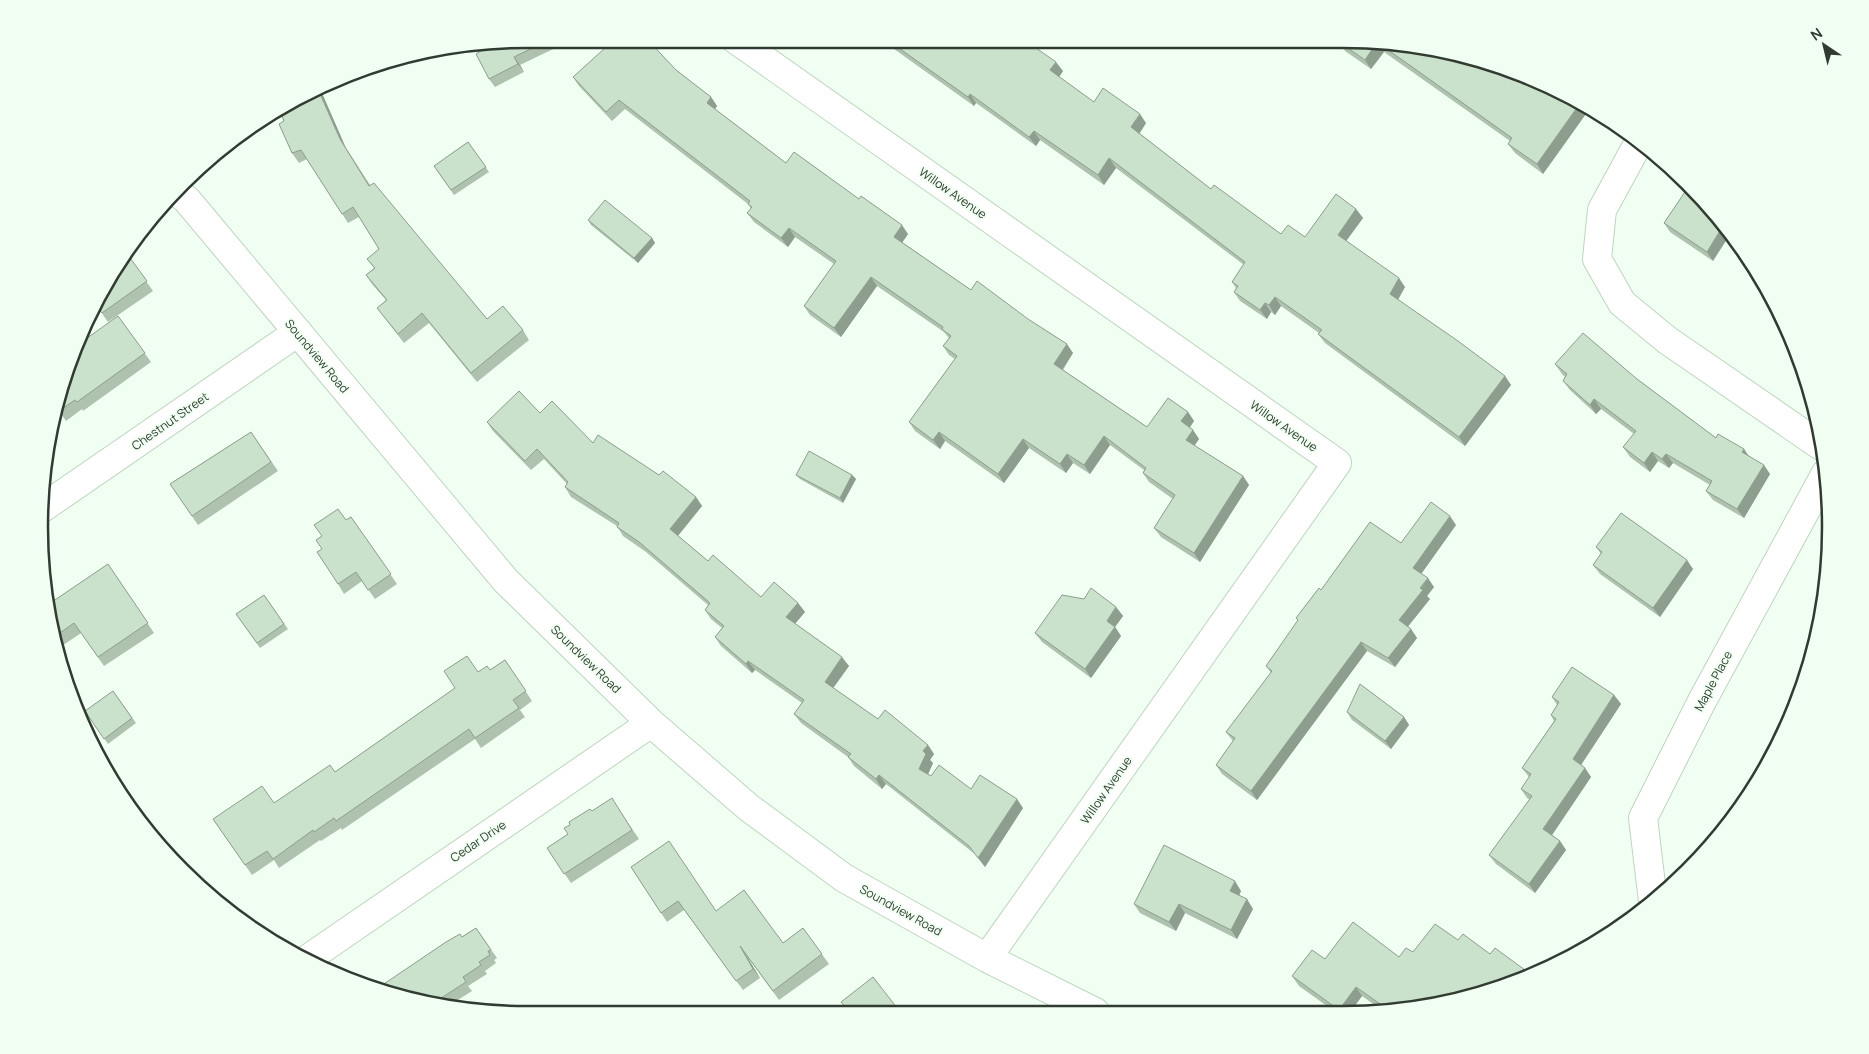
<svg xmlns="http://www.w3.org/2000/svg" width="1869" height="1054" viewBox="0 0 1869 1054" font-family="Manrope,sans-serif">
	<rect width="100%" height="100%" fill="#f0fff1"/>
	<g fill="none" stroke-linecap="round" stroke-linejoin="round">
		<g stroke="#bed5bf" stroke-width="30">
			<path id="minor" d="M735 39 1337 463 987 958
				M1639 142 1602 210 1597 259 1622 303 1667 340 1821 446
				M175 190 187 200 506 581 651 723 748 807 844 878 987 958 1095 1012
				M41 509 298 332
				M1653 901 1643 818 1702 701 1826 473
				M306 960 651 723"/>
		</g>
		<use href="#minor" stroke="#fff" stroke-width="28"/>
	</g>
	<path fill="#aec2af" d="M527 39H574L520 65 524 72 495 87 489 79 481 51Z
		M880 39H1023L1063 71 1059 77 1094 102 1146 123 1139 133 1211 189 1281 234 1305 237 1356 209 1363 218 1346 241 1405 287 1398 300 1505 376 1511 385 1465 446 1325 343 1318 334 1319 333 1281 306 1275 315 1271 312 1267 319 1240 301 1234 292 1236 288 1232 282 1244 265 1116 168 1104 185 1040 140 1036 146 976 103 974 106Z
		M1374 40 1499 65 1583 103 1588 111 1543 174 1515 153 1508 144 1510 141 1384 52 1371 69 1345 51 1339 42Z
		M676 70 711 97 717 106 715 109 786 163 908 234 902 242 971 290 1073 353 1063 370 1147 427 1188 412 1194 421 1190 427 1193 430 1199 439 1194 446 1243 476 1249 485 1200 562 1161 537 1154 528 1173 499 1149 482 1143 473 1144 470 1110 445 1090 474 1073 463 1066 473 1029 448 1004 483 945 441 940 449 915 431 909 422 955 359 949 355 943 346 949 338 944 332 877 286 841 337 810 315 804 306 834 264 795 237 788 247 754 222 747 213 751 209 748 204 625 109 612 121 579 86 573 77Z
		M284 121 346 148 370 185 487 319 523 330 529 340 477 382 429 323 404 343 377 308 386 300 372 284 366 275 374 268 367 259 379 249 359 217 348 223 307 159 299 163 292 153Z
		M468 142 489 172 454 195 434 166Z
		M1689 186 1713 261 1670 232 1664 223Z
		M588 220 652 238 655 243 638 263 591 225Z
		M125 251 153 291 108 322 94 302Z
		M1772 299 1780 313 1778 311 1771 302Z
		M118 316 151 362 83 411 82 409 66 421 55 405Z
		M1555 364 1637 379 1716 438 1744 449 1749 457 1770 474 1744 518 1713 500 1706 491 1710 485 1673 463 1669 468 1658 461 1650 472 1630 457 1623 447 1634 434 1601 409 1596 414 1570 390 1563 381 1565 377 1562 374Z
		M540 413 593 443 659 475 696 497 702 506 678 536 708 561 761 597 798 603 805 612 795 624 849 666 833 688 878 719 928 745 934 754 930 760 933 763 928 774 931 776 1023 808 985 867 976 855 886 784 882 789 854 766 848 757 801 723 794 714 802 703 755 670 752 673 721 646 715 637 722 628 711 619 705 610 708 605 646 552 623 536 617 526 571 497 565 487 567 484 544 459 531 470 493 431 487 422Z
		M251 432 278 471 198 525 170 484Z
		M796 475H852L856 479 843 503 800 479Z
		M351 517 397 584 375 599 362 581 344 594 338 584 322 549V536Z
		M1456 525 1421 574 1434 587 1427 596 1430 599 1408 626 1411 629 1417 638 1395 667 1367 651 1257 800 1222 774 1216 765 1233 741 1226 732 1271 673 1266 666 1298 621 1296 618 1401 543Z
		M1596 547 1693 569 1660 617 1600 574 1593 565 1601 554Z
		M108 564 154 633 104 666 81 633 56 650 48 623Z
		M264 595 288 629 260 648 236 614Z
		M1116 607 1123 616 1115 627 1121 636 1091 678 1042 642 1035 633Z
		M505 660 532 701 520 710 525 717 481 748 475 739 342 830 341 828 321 841 320 840 279 868 274 860 252 875 213 819 274 803 335 772 478 672 490 670Z
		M113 691 136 723 108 744 85 711Z
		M1614 695 1621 704 1581 765 1585 768 1591 777 1552 835 1560 841 1566 850 1535 893 1496 864 1489 855 1530 800 1527 798 1521 789 1529 777 1522 768 1554 721 1551 715 1557 705 1552 697Z
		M1347 712 1404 717 1409 725 1391 749 1352 720Z
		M618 808 639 839 571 883 547 848 568 834 592 811Z
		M631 867 716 911 783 943 803 928 829 964 779 1000 746 955 760 978 743 990 684 910 667 922Z
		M1241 891 1239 896 1253 909 1237 939 1185 913 1176 931 1140 913 1134 904Z
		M476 928 497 958 494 960 496 963 485 971 487 974 468 986 472 991 450 1005 375 990Z
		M1458 940 1490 954 1525 970 1405 1011H1383L1362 996 1351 1011H1334L1299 986 1292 976 1325 959 1399 957Z"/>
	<path fill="#8d9e8e" d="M1377 42 1384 52 1371 69 1365 60Z
		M514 57 520 65 524 72 518 64Z
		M1056 62 1063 71 1057 80 1050 70Z
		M319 86 346 148 376 195 340 139 317 87Z
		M970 94 976 103 974 106 968 97Z
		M711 97 717 106 713 112 707 103Z
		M1581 102 1583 103 1588 111 1543 174 1537 164Z
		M1140 114 1146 123 1138 136 1131 127Z
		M1034 131 1040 140 1036 146 1029 137Z
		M1109 158 1116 168 1104 185 1098 175Z
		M1356 209 1363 218 1344 244 1338 235Z
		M1724 224 1731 233 1713 261 1707 252Z
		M902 225 908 234 900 246 894 237Z
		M789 228 795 237 788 247 781 238Z
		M652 238 655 243 638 263 634 258Z
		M871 277 877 286 841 337 834 328Z
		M1399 278 1405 287 1396 303 1390 294Z
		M1275 297 1281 306 1275 315 1269 305Z
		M1265 303 1271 312 1267 319 1260 310Z
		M1067 344 1073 353 1060 373 1054 364Z
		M1505 376 1511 385 1465 446 1459 437Z
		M1594 399 1601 409 1596 414 1590 405Z
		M1188 412 1194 421 1188 430 1181 421Z
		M1193 430 1199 439 1192 449 1186 440Z
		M939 432 945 441 940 449 933 440Z
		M1104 436 1110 445 1090 474 1084 465Z
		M1023 439 1029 448 1004 483 998 474Z
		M1744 449 1750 458 1742 452Z
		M1652 452 1658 461 1650 472 1644 463Z
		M1067 454 1073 463 1066 473 1060 464Z
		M1666 454 1673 463 1669 468 1662 459Z
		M1764 465 1770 474 1744 518 1737 509Z
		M852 475 856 479 843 503 840 498Z
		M1243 476 1249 485 1200 562 1194 553Z
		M696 497 702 506 676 538 670 529Z
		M1450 516 1456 525 1419 577 1413 568Z
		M1687 560 1693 569 1660 617 1653 608Z
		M1428 578 1434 587 1427 596 1430 599 1406 629 1399 620Z
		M798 603 805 612 793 626 786 617Z
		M1116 607 1123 616 1115 627 1121 636 1091 678 1085 669 1107 621Z
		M1411 629 1417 638 1395 667 1388 658Z
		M1361 642 1367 651 1257 800 1251 791Z
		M842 657 849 666 831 691 825 682Z
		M748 661 755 670 752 673 746 664Z
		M1614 695 1621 704 1579 768 1573 759Z
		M1404 717 1409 725 1391 749 1385 741Z
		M928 745 934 754 930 760 933 763 926 779 919 769 923 751Z
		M1585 768 1591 777 1550 838 1543 829Z
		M879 775 886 784 882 789 876 779Z
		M1017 799 1023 808 985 867 978 858Z
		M1560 841 1566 850 1535 893 1529 884Z
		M1235 881 1241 891 1237 900 1230 891Z
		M1247 899 1253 909 1237 939 1231 930Z
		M1179 904 1185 913 1176 931 1169 922Z
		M740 946 746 955 760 978 753 969Z
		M1525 970 1528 975 1517 980Z
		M1356 987 1362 996 1351 1011H1339V1010Z"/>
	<path fill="#cae2cb" stroke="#8d9e8e" d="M527 39H551L514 57 518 64 489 79 476 54 481 51 478 47Z
		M615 39H647L676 70 711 97 707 103 786 163 794 152 859 199 861 196 902 225 894 237 971 290 977 281 1028 319 1067 344 1054 364 1147 427 1168 398 1188 412 1181 421 1193 430 1186 440 1243 476 1194 553 1154 528 1175 495 1143 473 1146 468 1104 436 1084 465 1067 454 1060 464 1023 439 998 474 939 432 933 440 909 422 957 356 943 346 951 336 942 329 943 327 871 277 834 328 804 306 836 261 789 228 781 238 747 213 752 207 748 204 750 201 619 100 606 112 573 77Z
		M886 39H1023L1056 62 1050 70 1094 102 1103 88 1140 114 1131 127 1211 189 1214 185 1281 234 1288 225 1305 237 1336 194 1356 209 1338 235 1399 278 1390 294 1458 341 1505 376 1459 437 1318 334 1322 330 1275 297 1269 305 1265 303 1260 310 1234 292 1238 286 1232 282 1245 262 1109 158 1098 175 1034 131 1029 137 970 94 968 97Z
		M1340 40H1374L1499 65 1581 102 1537 164 1508 144 1512 138 1377 42 1365 60 1339 42Z
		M317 87 340 139 369 186 374 183 487 319 503 306 523 330 471 373 422 313 398 334 377 308 387 300 366 275 375 268 367 259 379 249 353 207 342 214 301 150 292 153 279 124 284 121 279 109 311 89Z
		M468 142 486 167 451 190 434 166Z
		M1689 186 1724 224 1707 252 1664 223Z
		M605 200 652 238 634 258 588 220Z
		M125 251 147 281 102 313 94 302 121 256Z
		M118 316 145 353 77 402 75 400 59 411 55 405V400L76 346Z
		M1583 333 1637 379 1716 438 1718 434 1744 449 1742 452 1764 465 1737 509 1706 491 1712 481 1666 454 1662 459 1652 452 1644 463 1623 447 1636 431 1594 399 1590 405 1563 381 1567 374 1555 364Z
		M519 391 540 413 552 401 593 443 598 435 659 475 663 471 696 497 670 529 708 561 713 555 761 597 774 582 798 603 786 617 842 657 825 682 878 719 885 710 928 745 923 751 926 754 919 769 931 776 939 765 971 789 980 775 1017 799 978 858 969 846 879 775 876 779 848 757 851 754 794 714 804 700 748 661 746 664 715 637 724 626 705 610 710 603 639 542 617 527 619 523 565 487 568 482 537 449 525 461 487 422Z
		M251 432 271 462 192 516 170 484Z
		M809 451 852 475 840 498 796 475Z
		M1431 502 1450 516 1413 568 1428 578 1420 588 1423 590 1399 620 1411 629 1388 658 1361 642 1251 791 1216 765 1235 738 1226 732 1272 671 1266 666 1298 620 1296 618 1319 588 1321 590 1370 522 1401 543Z
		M338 509 346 520 351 517 391 574 368 590 356 572 338 584 317 552 322 549 316 540 322 536 314 525Z
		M1621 513 1687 560 1653 608 1593 565 1602 552 1596 547Z
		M108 564 148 623 98 657 74 623 53 638 48 623 46 606Z
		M1091 588 1116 607 1107 621 1115 627 1085 669 1035 633 1062 595 1084 599Z
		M264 595 284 624 257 643 236 614Z
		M467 656 478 672 487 666 490 670 505 660 526 691 513 700 519 708 475 738 469 729 336 821 334 818 314 832 313 830 273 859 267 851 245 865 213 819 262 786 274 803 330 765 335 772 455 688 444 671Z
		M1572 667 1614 695 1573 759 1585 768 1543 829 1560 841 1529 884 1489 855 1532 796 1521 789 1531 774 1522 768 1556 719 1551 715 1559 702 1552 697Z
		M1360 684 1404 717 1385 741 1347 712Z
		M113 691 132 718 104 739 85 711Z
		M1754 775 1760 778 1742 801Z
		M612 798 632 830 564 874 547 848 568 834 564 828 570 825 569 822 590 809 592 811Z
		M669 841 716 911 744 890 783 943 803 928 822 954 773 991 740 946 753 969 736 981 678 901 661 913 631 867Z
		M1164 845 1235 881 1230 891 1247 899 1231 930 1179 904 1169 922 1134 904Z
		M1353 922 1399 957 1406 948 1413 952 1435 924 1458 940 1463 934 1490 954 1495 948 1525 970 1517 980 1499 989 1405 1011H1390L1356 987 1339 1010 1292 976 1312 950 1325 959Z
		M476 928 491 950 488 951 490 955 479 962 481 965 463 977 466 982 435 1002 375 990 446 942 460 934 462 937Z
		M873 977 901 1013H850L841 1002Z"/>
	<g text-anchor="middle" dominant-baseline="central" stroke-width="4" stroke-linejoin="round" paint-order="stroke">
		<g font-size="12" fill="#313b32" stroke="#f0fff1">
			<text transform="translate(953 193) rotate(35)">Willow Avenue</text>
			<text transform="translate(317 356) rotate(50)">Soundview Road</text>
			<text transform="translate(170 421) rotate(-35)">Chestnut Street</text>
			<text transform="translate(1284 426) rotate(35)">Willow Avenue</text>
			<text transform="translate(586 659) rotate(44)">Soundview Road</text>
			<text transform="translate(1713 681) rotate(-62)">Maple Place</text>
			<text transform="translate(1106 790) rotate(-55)">Willow Avenue</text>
			<text transform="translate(478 841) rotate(-34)">Cedar Drive</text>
			<text transform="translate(901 910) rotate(29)">Soundview Road</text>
		</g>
	</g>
	<path d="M0 0H1869V1054H0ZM527 48H1343A479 479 0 0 1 1822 527V527A479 479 0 0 1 1343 1006H527A479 479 0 0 1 48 527V527A479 479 0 0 1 527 48Z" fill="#f0fff1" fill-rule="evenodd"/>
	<path fill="none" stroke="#313b32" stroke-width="2.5" d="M527 48H1343A479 479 0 0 1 1822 527V527A479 479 0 0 1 1343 1006H527A479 479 0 0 1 48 527V527A479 479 0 0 1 527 48Z"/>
	<g transform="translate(1824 45) rotate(325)" stroke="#f0fff1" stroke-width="4" paint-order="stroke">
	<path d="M0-4L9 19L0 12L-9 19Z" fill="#313b32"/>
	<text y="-8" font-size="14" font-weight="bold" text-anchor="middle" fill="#313b32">N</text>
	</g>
</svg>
